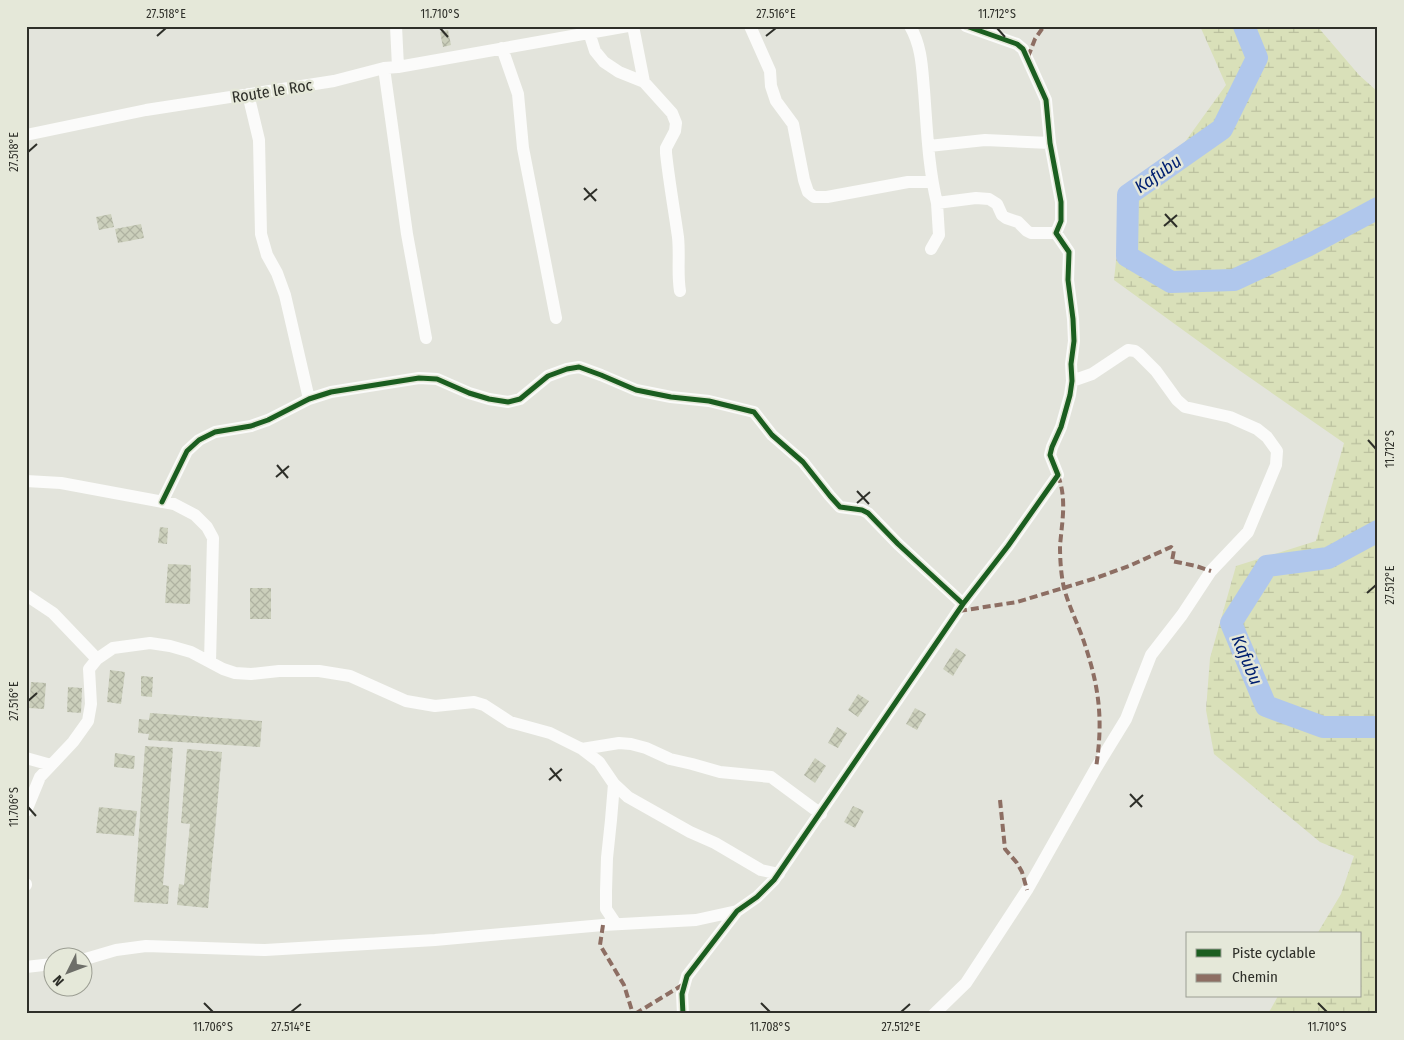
<svg xmlns="http://www.w3.org/2000/svg" width="1404" height="1040" viewBox="0 0 1404 1040" font-family="'Fira Sans Condensed',sans-serif">
	<defs>
		<pattern id="wetland-marsh" width="20" height="14" patternUnits="userSpaceOnUse" patternTransform="scale(1.25)"><rect width="20" height="14" fill="#d9e0b9"/><path d="M1 5h8M5 5V1M11 12h8M15 12V8" fill="none" stroke="#bbc09f"/></pattern>
		<pattern id="building-cross-hatch" width="8" height="8" patternUnits="userSpaceOnUse" patternTransform="scale(1.25)"><rect width="8" height="8" fill="#cbcfbb"/><path d="M0 0l8 8M0 8l8-8" fill="none" stroke="#afb2a1"/></pattern>
	</defs>
	<rect width="100%" height="100%" fill="#e3e4dc"/>
	<path fill="url(#wetland-marsh)" d="M1200 26H1317L1359 75 1378 92V1014H1268L1278 996H1360V934H1317L1341 894 1354 856 1320 842 1214 754 1206 710 1210 658 1236 566 1316 541 1344 443 1223 359 1114 280 1120 223 1164 171 1226 85Z"/>
	<g fill="none" stroke-linecap="round" stroke-linejoin="round">
		<path stroke="#b0c7ec" stroke-width="22" d="M1244 26 1257 58 1222 129 1128 195 1127 256 1171 282 1234 280 1307 246 1378 208
			M1378 531 1328 558 1267 566 1231 623 1266 706 1323 727H1378"/>
	</g>
	<path fill="url(#building-cross-hatch)" d="M448 30 451 45 443 47 440 32Z
		M111 214 114 227 99 230 96 217Z
		M141 224 144 238 118 243 115 229Z
		M160 527 168 528 167 544 158 543Z
		M168 564 191 565 190 604 165 603Z
		M250 588H271V619H250Z
		M956 648 966 655 953 676 943 669Z
		M110 670 125 672 121 704 107 702Z
		M141 676 153 677 152 697 141 696Z
		M31 682 46 683 44 709 29 708Z
		M68 687 82 688 81 713 67 712Z
		M858 694 869 701 858 717 848 710Z
		M915 708 926 714 917 730 906 724Z
		M150 713 262 721 260 747 148 740 149 734 138 733 139 719 149 720Z
		M837 727 847 733 838 748 828 743Z
		M145 746 173 748 163 885 169 886 168 904 134 902Z
		M187 749 222 752 208 908 177 905 179 884 184 885 190 824 181 823Z
		M115 753 135 756 134 769 114 767Z
		M815 758 826 766 815 783 804 775Z
		M853 806 864 811 855 828 844 822Z
		M99 807 137 811 134 836 96 833Z"/>
	<g fill="none" stroke-linecap="round" stroke-linejoin="round">
		<path stroke="#fbfbfa" stroke-width="12" d="M396 26 398 67
			M587 26 595 51 604 62 619 72 644 82 672 113 676 123 675 131 666 148V153C669 181 674 209 678 237 680 256 677 273 680 291
			M633 26 644 82
			M750 26 770 71 771 86 776 101 793 124 804 180 808 192 814 197H827L908 182H932
			M910 26C922 47 922 68 924 90 927 128 928 166 937 203L976 198 989 199 997 204 1002 215 1006 218 1018 222 1027 231 1031 233H1056
			M502 48 518 94 523 148 556 318
			M384 68 407 234 426 338
			M248 94 259 140 261 234 267 255 277 273 285 295 309 399
			M26 135 146 110 334 81 384 68 398 67 628 26
			M929 146 985 140 1050 143
			M931 249 939 235 937 203
			M26 481 61 483 174 504 195 515 207 527 213 538 210 662
			M162 502 187 451 199 440 215 432 251 426 268 420 309 399 331 392 419 378 437 379 469 393 489 399 508 402 520 399 548 376 567 369 579 367 601 375 636 390 671 397 709 401 754 412 772 435 803 462 830 496 840 507 862 510 868 513 898 544 963 604
			M26 595 53 613 97 659
			M582 749 619 743 631 744 646 748 670 759 692 764 720 772 771 777 821 814
			M26 758 51 765
			M614 784 611 820 607 858 606 891V909L616 924
			M26 811 40 777 73 742 88 721 91 704 89 669 97 659 113 648 150 643 170 646 191 652 223 669 235 673 251 674 279 671H319L350 676 406 701 435 706 474 702 484 705 510 722 550 733 582 749 599 762 614 784 628 797 690 832 715 843 761 870 779 874
			M26 884V885
			M82 960 116 950 146 946 265 950 435 940 603 925 696 920 737 911
			M26 967 52 964
			M683 1014 682 994 687 976 737 911 757 897 774 880 963 604 1008 546 1058 475 1050 455 1052 447 1061 427 1070 395 1072 381 1071 364 1074 341 1073 319 1068 280 1069 252 1056 233 1061 221V202L1050 143 1046 100 1023 49 1017 44 966 26
			M934 1014 966 983 1027 890 1096 768 1126 719 1151 655 1182 615 1211 571 1248 532 1276 465 1277 451 1267 437 1257 429 1230 417 1185 407 1177 400 1156 371 1139 354 1135 351 1128 350 1092 374 1072 381"/>
		<path stroke="#8d6e63" stroke-width="4" stroke-dasharray="8 4" stroke-linecap="butt" d="M1028 57 1035 39 1044 26
			M1058 475C1067 500 1062 521 1060 546 1060 559 1061 575 1064 588 1069 607 1079 626 1085 645 1100 690 1103 722 1096 768
			M959 611 1017 602 1093 579 1129 566 1171 547 1174 550 1172 561 1196 566 1211 571
			M1000 800 1005 849 1017 863 1022 872 1027 890
			M603 925 600 945 624 985 633 1014
			M635 1014 684 984"/>
		<g stroke="#e5e8d9" stroke-width="8">
			<path id="cycleway" d="M162 502 187 451 199 440 215 432 251 426 268 420 309 399 331 392 419 378 437 379 469 393 489 399 508 402 520 399 548 376 567 369 579 367 601 375 636 390 671 397 709 401 754 412 772 435 803 462 830 496 840 507 862 510 868 513 898 544 963 604
				M683 1014 682 994 687 976 737 911 757 897 774 880 963 604 1008 546 1058 475 1050 455 1052 447 1061 427 1070 395 1072 381 1071 364 1074 341 1073 319 1068 280 1069 252 1056 233 1061 221V202L1050 143 1046 100 1023 49 1017 44 966 26"/>
		</g>
		<use href="#cycleway" stroke="#1b5e20" stroke-width="5"/>
	</g>
	<path fill="none" stroke="#2e2f29" stroke-width="2" d="M440 28 448 37M997 28 1005 37M157 36 166 28M766 36 776 28M28 152 37 144M584 188 596 201M584 200 597 189M1165 214 1177 227M1164 226 1177 215M1368 440 1376 449M277 465 288 478M276 477 289 466M857 491 869 504M857 503 870 492M1367 593 1376 585M28 701 37 693M550 768 561 781M549 780 562 769M1130 794 1142 807M28 807 36 816M1130 807 1143 795M204 1003 213 1012M761 1003 770 1012M1318 1003 1327 1012M291 1012 301 1004M901 1012 910 1004"/>
	<g text-anchor="middle" dominant-baseline="central" stroke-width="5" stroke-linejoin="round" paint-order="stroke">
		<g font-size="16" fill="#2e2f29" stroke="#e5e8d9">
			<text transform="translate(272 91) rotate(-9)">Route le Roc</text>
		</g>
		<g font-size="18" font-style="italic" fill="#002070" stroke="#e5e8d9">
			<text transform="translate(1158 174) rotate(-35)">Kafubu</text>
			<text transform="translate(1247 660) rotate(67)">Kafubu</text>
		</g>
	</g>
	<rect width="1404" height="1040" fill="none" stroke="#e5e8d9" stroke-width="55"/>
	<rect x="1186" y="932" width="175" height="65" fill="#e5e8d9" stroke="#9c9e93"/>
	<rect x="1196" y="949" width="25" height="8" fill="#1b5e20" stroke="#9c9e93"/>
	<text x="1232" y="958" font-size="15" fill="#2e2f29">Piste cyclable</text>
	<rect x="1196" y="974" width="25" height="8" fill="#8d6e63" stroke="#9c9e93"/>
	<text x="1232" y="982" font-size="15" fill="#2e2f29">Chemin</text>
	<g transform="translate(68 972) rotate(228)"><circle r="24" fill="#e5e8d9" stroke="#9c9e93"/>
	<path d="M0-4L9 19L0 12L-9 19Z" fill="#6d6e68"/>
	<text y="-8" font-size="14" font-weight="bold" text-anchor="middle" fill="#2e2f29">N</text>
	</g>
	<rect x="28" y="28" width="1348" height="984" fill="none" stroke="#2e2f29" stroke-width="2"/>
	<g font-size="12" text-anchor="middle" fill="#2e2f29">
		<text x="166" y="18">27.518°E</text>
		<text x="440" y="18">11.710°S</text>
		<text x="776" y="18">27.516°E</text>
		<text x="997" y="18">11.712°S</text>
		<text transform="translate(14 152) rotate(-90)" y="4">27.518°E</text>
		<text transform="translate(1390 449) rotate(-90)" y="4">11.712°S</text>
		<text transform="translate(1390 585) rotate(-90)" y="4">27.512°E</text>
		<text transform="translate(14 701) rotate(-90)" y="4">27.516°E</text>
		<text transform="translate(14 807) rotate(-90)" y="4">11.706°S</text>
		<text x="213" y="1031">11.706°S</text>
		<text x="291" y="1031">27.514°E</text>
		<text x="770" y="1031">11.708°S</text>
		<text x="901" y="1031">27.512°E</text>
		<text x="1327" y="1031">11.710°S</text>
	</g>
</svg>
